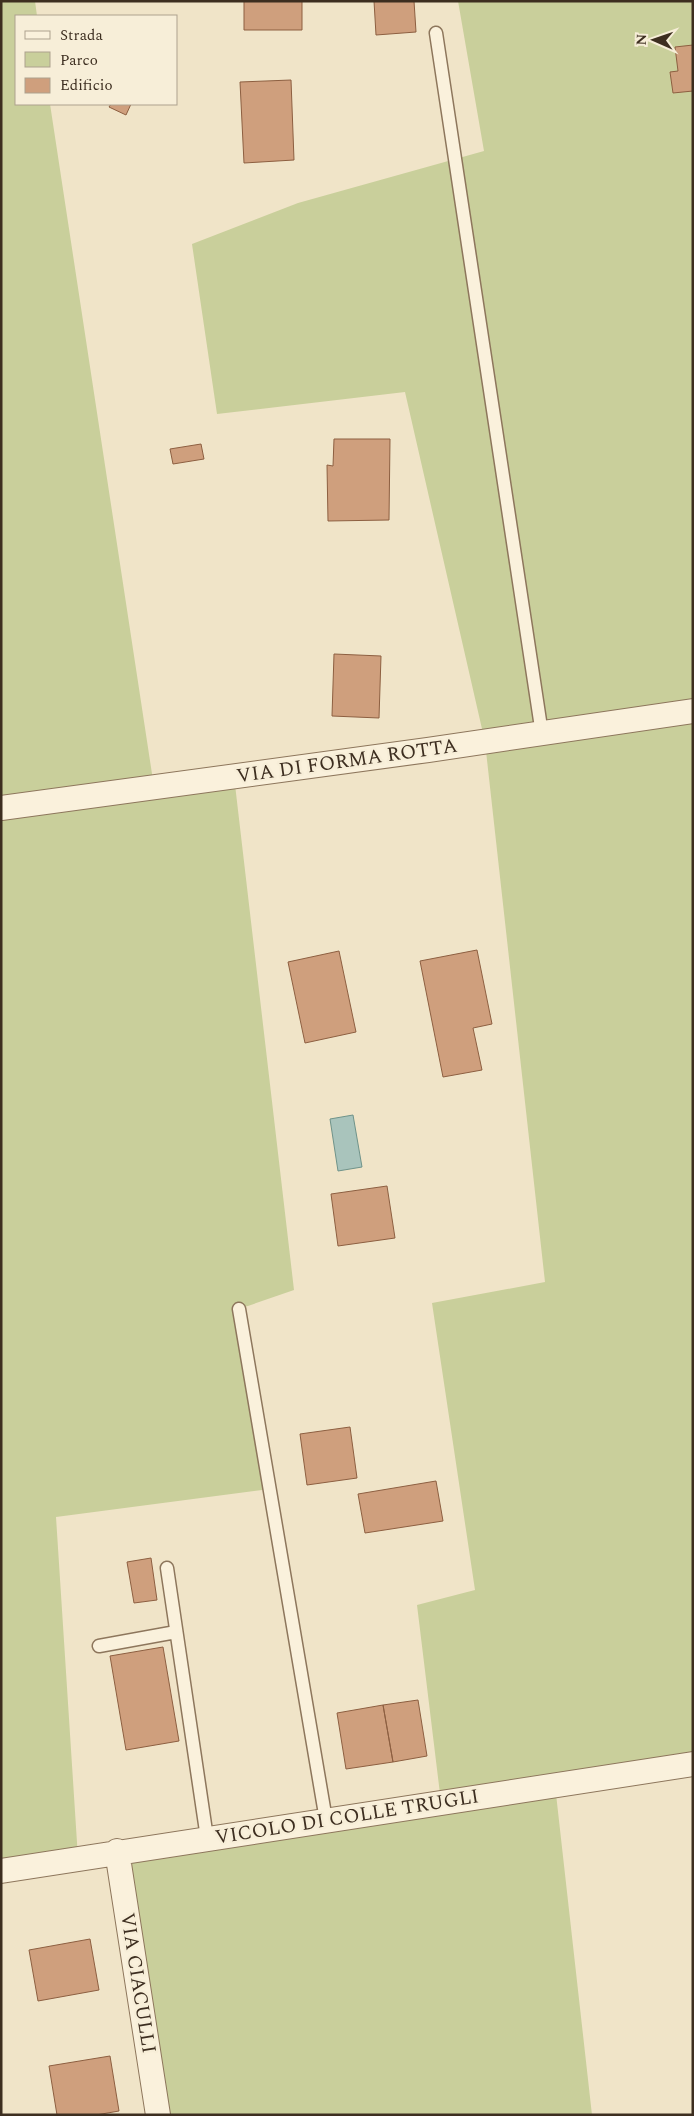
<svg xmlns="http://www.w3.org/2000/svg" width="694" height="2116" viewBox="0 0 694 2116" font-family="Spectral,serif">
	<rect width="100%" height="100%" fill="#f0e4c8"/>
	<path fill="#c9cf9b" d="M1 1H35L37 16H16V104H50L154 787 234 776 294 1290 239 1309 270 1489 56 1517 78 1858 1 1871Z
		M458 1H693V1764L555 1785 592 2115H158L117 1852 441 1802 417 1605 475 1590 432 1303 545 1282 485 742 405 392 217 414 192 244 298 203 484 151Z"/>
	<path fill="#a9c4bc" stroke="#6f938a" d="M353 1115 362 1167 338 1171 330 1119Z"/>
	<path fill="#cf9f7d" stroke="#8d5f41" d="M244 1H302V30H244Z
		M374 1H414L416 32 376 35Z
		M693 45V91L673 93 670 72 678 71 675 47Z
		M291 80 294 160 244 163 240 82Z
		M111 104H131L126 115 109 107Z
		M334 439H390L389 520 328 521 327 465 333 466Z
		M201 444 204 459 173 464 170 449Z
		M334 654 381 656 379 718 332 716Z
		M477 950 492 1024 473 1028 482 1070 443 1077 420 961Z
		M339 951 356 1032 305 1043 288 962Z
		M387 1186 395 1238 338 1246 331 1194Z
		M350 1427 357 1478 307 1485 300 1434Z
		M436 1481 443 1521 365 1533 358 1494Z
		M151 1558 157 1600 134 1603 127 1562Z
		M163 1647 179 1741 126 1750 110 1656Z
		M418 1700 427 1756 393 1762 383 1705Z
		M383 1705 393 1762 346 1769 337 1713Z
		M90 1939 99 1990 38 2001 29 1950Z
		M110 2056 119 2111 96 2115H57L49 2066Z"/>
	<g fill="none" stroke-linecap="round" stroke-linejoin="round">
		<g stroke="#8d765c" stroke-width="15">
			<path id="lane" d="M436 33 542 734
				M239 1309 326 1820
				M167 1568 207 1838
				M99 1646 176 1632"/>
		</g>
		<g stroke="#8d765c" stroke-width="26">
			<path id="street" d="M1 808 428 750 693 711
				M117 1851 158 2115
				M1 1871 693 1764"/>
		</g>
		<use href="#lane" stroke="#faf1dc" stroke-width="12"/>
		<use href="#street" stroke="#faf1dc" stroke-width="24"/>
	</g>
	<g text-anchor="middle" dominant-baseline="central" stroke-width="5" stroke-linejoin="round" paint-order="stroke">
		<g font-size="20" fill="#3d2e20" stroke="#f7eed8">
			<text transform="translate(347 761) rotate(-8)">VIA DI FORMA ROTTA</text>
			<text transform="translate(347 1817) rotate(-9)">VICOLO DI COLLE TRUGLI</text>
			<text transform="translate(138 1983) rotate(81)">VIA CIACULLI</text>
		</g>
	</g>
	<rect width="694" height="2116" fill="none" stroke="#3d2e20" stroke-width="5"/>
	<rect x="15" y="15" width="162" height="90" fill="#f7eed8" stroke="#ada18e"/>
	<rect x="25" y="31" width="25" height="8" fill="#faf1dc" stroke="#ada18e"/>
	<text x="60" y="40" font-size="15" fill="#3d2e20">Strada</text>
	<rect x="25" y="52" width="25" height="15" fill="#c9cf9b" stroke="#ada18e"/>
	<text x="60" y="65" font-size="15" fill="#3d2e20">Parco</text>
	<rect x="25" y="78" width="25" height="15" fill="#cf9f7d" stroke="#ada18e"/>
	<text x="60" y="90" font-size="15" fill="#3d2e20">Edificio</text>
	<g transform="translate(654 40) rotate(272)" stroke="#f7eed8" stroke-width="4" paint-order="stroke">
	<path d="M0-4L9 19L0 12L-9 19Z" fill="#3d2e20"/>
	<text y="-8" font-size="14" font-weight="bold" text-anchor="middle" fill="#3d2e20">N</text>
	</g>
</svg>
